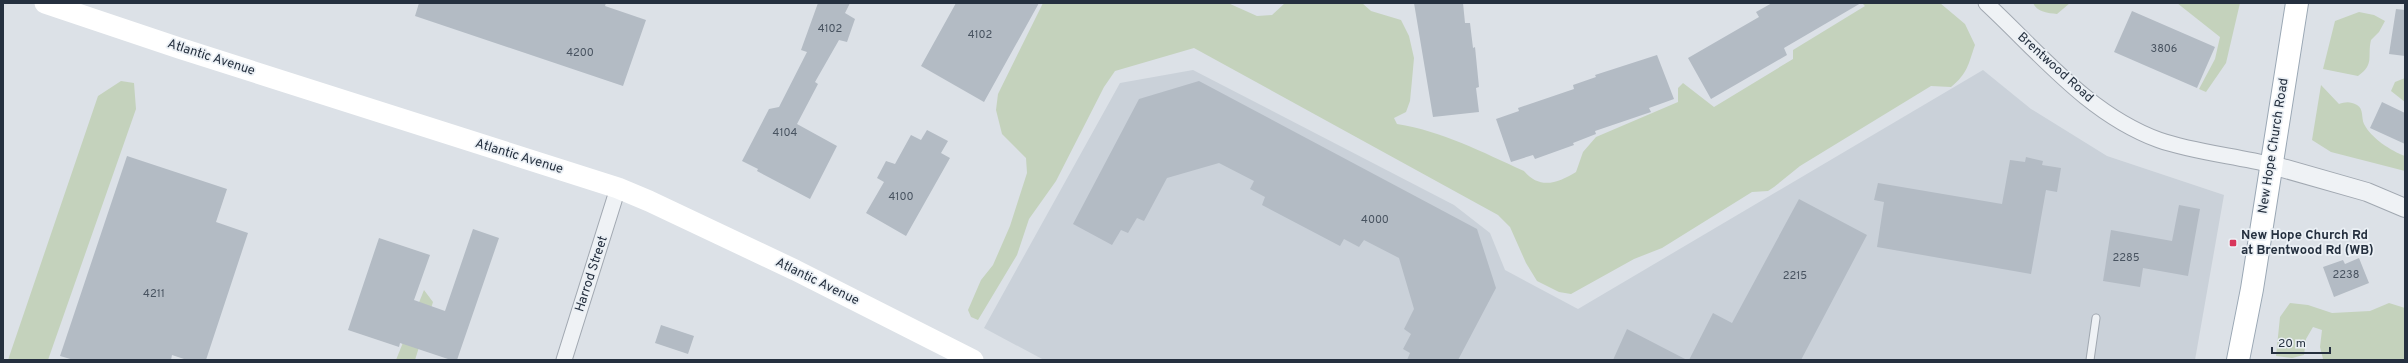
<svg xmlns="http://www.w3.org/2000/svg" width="2408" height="363" viewBox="0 0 2408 363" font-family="Overpass,sans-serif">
	<rect width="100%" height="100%" fill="#dce1e7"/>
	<path fill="#cad1d9" d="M1193 70 1454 205 1490 233 1505 270 1578 309 1983 70 2031 109 2107 156 2224 195 2195 360H1044L984 328 1120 83Z"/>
	<path fill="#c4d2bc" d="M1043 3H1228L1257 16 1272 15 1285 3H1362L1371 11 1401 20 1409 36 1414 58 1412 80 1410 101 1406 112 1394 118 1397 124C1442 131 1482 152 1524 171 1540 190 1558 183 1576 172L1583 152 1596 137 1678 102V88L1683 83 1714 107 1793 59V50L1865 6 1862 3H1940L1965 24 1975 45C1968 65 1968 73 1951 87L1931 86 1800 166 1774 187 1768 191 1752 192 1662 248 1634 259 1571 294 1559 292 1537 281 1526 263 1510 227 1498 215 1194 48 1115 71 1104 87 1056 181 1029 219 1017 255 978 320 971 317 968 310 981 280 993 265 1010 226 1027 173 1026 158 1002 134 996 110 998 94Z
		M2033 3H2070L2057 14C2048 13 2037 12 2033 3Z
		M2177 3H2240L2226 63 2206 92 2199 89 2215 59 2220 37Z
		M2359 12 2374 15 2385 21 2379 32 2371 40C2367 57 2375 64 2358 76L2323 69 2335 21Z
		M2405 78V102L2391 91 2395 82Z
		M121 81 134 83 136 109 48 360H8L98 96Z
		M2321 85 2339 104C2345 102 2350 101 2357 105 2364 109 2361 118 2364 124 2371 138 2391 151 2405 156V171L2331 152 2312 140Z
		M424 290 433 302 415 360H396Z
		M2290 303 2308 305 2332 313 2370 311 2389 303 2405 308V360H2326L2323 359 2320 347 2322 330 2313 327 2306 339 2304 355 2292 358 2276 356 2280 317Z"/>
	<path fill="#b3bbc4" d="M419 3H606L605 6 646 20 623 86 415 16Z
		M818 3H850L845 13 855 19 847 42 839 40 815 82 818 84 797 124 837 146 810 199 757 171 758 169 742 161 769 109 779 107 807 52 801 50Z
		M956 3H1039L984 102 921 66Z
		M1414 3H1463L1465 23H1470L1473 48 1475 47 1479 87 1476 88 1479 112 1433 117Z
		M1772 3H1861L1784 48 1787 55 1711 99 1688 58 1759 17 1756 12Z
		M2396 9 2405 10V56L2389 54Z
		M2132 11 2215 47 2197 88 2114 52Z
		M1657 55 1674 99 1649 108 1651 112 1595 131 1596 134 1573 143 1574 145 1535 159 1533 155 1511 162 1496 119 1519 111 1518 108 1574 89 1573 85 1596 77 1595 75Z
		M1199 81 1477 229 1496 288 1458 360H1407L1410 353 1403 349 1411 334 1404 329 1414 309 1399 258 1364 240 1359 247 1344 239 1340 246 1262 205 1265 197 1250 189 1254 181 1219 163 1167 178 1144 221 1137 218 1128 233 1121 230 1112 245 1073 224 1139 99Z
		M2382 102 2405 113V144L2370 128Z
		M927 130 948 141 941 153 950 158 906 236 866 213 884 182 877 178 886 161 895 164 911 135 921 140Z
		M127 156 227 189 216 222 248 233 206 360H187L172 355 171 360H74L60 356Z
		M2026 157 2043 161 2042 165 2061 168 2057 192 2046 190 2031 274 1877 247 1884 202 1874 200 1878 183 2002 204 2010 160 2025 162Z
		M1799 199 1867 235 1801 360H1689L1713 313 1732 323Z
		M2179 205 2200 209 2188 276 2143 268 2140 287 2103 281 2111 230 2172 241Z
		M473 229 499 238 457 360H451L400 343 399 347 348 330 379 238 430 255 414 300 445 311Z
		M2359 258 2369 283 2334 297 2323 267 2343 260 2345 264Z
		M661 325 694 336 688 354 655 343Z
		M1627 329 1687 360H1613Z"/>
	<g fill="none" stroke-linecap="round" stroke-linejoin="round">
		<g stroke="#a1a8b1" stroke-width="9">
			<path id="service" d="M2090 360 2096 318"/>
		</g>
		<g stroke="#a1a8b1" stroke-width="17">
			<path id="minor" d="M1986 3C2040 53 2088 114 2159 140 2193 152 2236 156 2272 165
				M564 360 618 188"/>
		</g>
		<g stroke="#a1a8b1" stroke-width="20">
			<path id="tertiary" d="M2272 165 2367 192 2405 208"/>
		</g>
		<g stroke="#9aa7b4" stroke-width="24">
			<path id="primary" d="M2238 360 2252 289 2297 3"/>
		</g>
		<use href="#service" stroke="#eff2f5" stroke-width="7"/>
		<use href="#minor" stroke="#eff2f5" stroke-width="15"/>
		<use href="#tertiary" stroke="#eff2f5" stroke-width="18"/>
		<path stroke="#fff" stroke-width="21" d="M45 3 179 48 618 188 649 201 795 270 973 360"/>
		<use href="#primary" stroke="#fff" stroke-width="22"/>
	</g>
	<rect fill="#d8365b" stroke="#ebf0f5" stroke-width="1.5" x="2229" y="239" width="8" height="8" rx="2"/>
	<g text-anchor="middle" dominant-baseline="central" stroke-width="3.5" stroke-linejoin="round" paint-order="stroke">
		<g font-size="11" fill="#485360">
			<text x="830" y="29">4102</text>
			<text x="980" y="35">4102</text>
			<text x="2164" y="49">3806</text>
			<text x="580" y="53">4200</text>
			<text x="785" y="133">4104</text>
			<text x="901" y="197">4100</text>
			<text x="1375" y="220">4000</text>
			<text x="2126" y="258">2285</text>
			<text x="2346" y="275">2238</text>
			<text x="1795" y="276">2215</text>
			<text x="154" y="294">4211</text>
		</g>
		<g font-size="13" fill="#25303f" stroke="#ebf0f5">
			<text transform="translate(211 58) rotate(18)">Atlantic Avenue</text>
			<text transform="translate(2055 68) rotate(42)">Brentwood Road</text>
			<text transform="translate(2274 146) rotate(-81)">New Hope Church Road</text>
			<text transform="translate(519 157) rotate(17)">Atlantic Avenue</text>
			<text transform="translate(592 274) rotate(-72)">Harrod Street</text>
			<text transform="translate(817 282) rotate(26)">Atlantic Avenue</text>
		</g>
		<g font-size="13" font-weight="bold" fill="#25303f" stroke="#ebf0f5" text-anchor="start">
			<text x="2241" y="236">New Hope Church Rd<tspan x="2241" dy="15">at Brentwood Rd (WB)</tspan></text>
		</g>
	</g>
	<rect width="2408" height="363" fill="none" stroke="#25303f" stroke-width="8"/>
	<path d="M2272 347v6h58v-6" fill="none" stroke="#25303f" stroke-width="2"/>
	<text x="2278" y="347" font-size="12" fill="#25303f" stroke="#ebf0f5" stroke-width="3" paint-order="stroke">20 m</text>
</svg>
